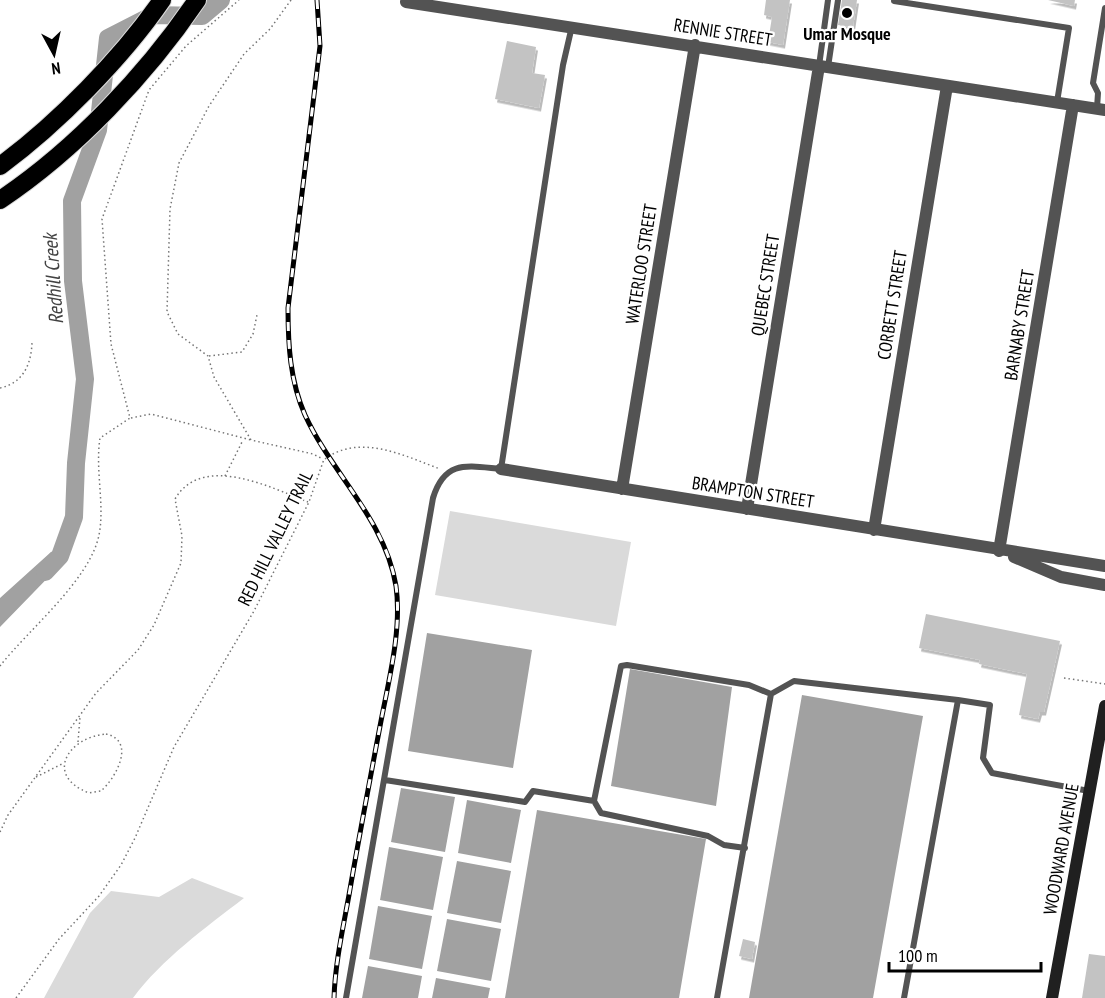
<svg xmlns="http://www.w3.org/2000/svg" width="1105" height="998" viewBox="0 0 1105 998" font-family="'PT Sans Narrow',sans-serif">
	<defs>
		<filter id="shadow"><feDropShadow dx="2" dy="3.5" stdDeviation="0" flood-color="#0004"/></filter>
	</defs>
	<rect width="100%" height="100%" fill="#fff"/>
	<path fill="#dadada" d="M450 511 631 542 616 626 435 595Z
		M192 878 244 898C205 928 162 959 133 998H44L90 913 111 891 159 897Z"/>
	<path fill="#a1a1a1" d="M51 552 67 558 0 627V598Z
		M427 633 532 650 513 768 408 751Z
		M630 669 732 687 716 806 611 786Z
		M802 695 923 716 873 998H749Z
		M401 788 455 797 445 852 391 842Z
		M467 800 521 810 511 863 458 853Z
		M537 810 706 839 679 998H505Z
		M389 847 443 857 433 910 380 900Z
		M457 861 511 871 501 923 447 913Z
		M378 906 432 916 422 969 369 959Z
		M447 919 501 929 491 981 437 971Z
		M368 966 422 976 418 998H362Z
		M436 978 490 988 488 998H432Z"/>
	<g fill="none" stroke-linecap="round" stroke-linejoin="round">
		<path stroke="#a1a1a1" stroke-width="18" d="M45 572 60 556 74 517 76 463 85 379 73 281 72 201 98 130 108 38 153 15 202 16 221 0"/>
	</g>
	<path fill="#c3c3c3" filter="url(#shadow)" d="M766 0H790L783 45 768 42 772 17 764 15Z
		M842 0H857L853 27 838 25Z
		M1048 0H1075L1074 6Z
		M507 41 536 47 532 73 545 75 539 108 495 99Z
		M926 614 1060 641 1044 712H1040L1038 719 1019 715 1027 674 979 664 980 660 919 648Z
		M743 939 755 942 752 959 739 956Z
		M1089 954 1105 956V998H1082Z"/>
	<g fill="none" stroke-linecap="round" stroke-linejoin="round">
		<g stroke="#dbdbdb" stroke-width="20">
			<path id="highway" d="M0 166C57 124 122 58 162 0
				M0 200C75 150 147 74 197 0"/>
		</g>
		<path stroke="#757575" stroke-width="1.5" stroke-dasharray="1.5 3" stroke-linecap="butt" d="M291 0 270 29 244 54 209 106 179 163 170 209 167 312 178 334 208 356 214 377 251 440 313 454 323 459
			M209 356 242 352 253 334 257 315
			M0 388C23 383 31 365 32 343
			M131 418 151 414 251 440
			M325 459C360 433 405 456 440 469
			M225 476 243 440
			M0 666C28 630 90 580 99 535 105 505 95 470 100 438L130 418 111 344 102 219 149 90 186 46 239 0
			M1064 678 1105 684
			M106 734C137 741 115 779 101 791L89 793C43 775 69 737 106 734Z
			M78 742 80 717
			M36 777 64 763
			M0 832 8 815 96 693 138 650 154 625 181 563 182 536 175 499C202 453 270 487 308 502
			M16 998 59 939 99 896 121 865 135 838 174 747 254 611 309 502 324 459"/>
		<path stroke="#535353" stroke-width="6" d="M894 1 1069 28 1057 102
			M819 66 828 0
			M828 67 838 0
			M1097 108 1098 93 1093 83 1105 8
			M958 700 990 705 983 758 992 773 1089 791
			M385 780 525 802 533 791 594 801
			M745 848 724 845 708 836 601 813 594 801 621 666 627 665 749 685 771 694
			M346 998 433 498C445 459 468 466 501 469L563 65 572 26
			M717 998 771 694 794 681 958 700 904 998"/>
		<path stroke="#535353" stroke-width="12" d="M406 2 1105 110
			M501 469 1105 566
			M622 489 695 45
			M747 509 819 66
			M874 530 947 86
			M999 551 1073 105
			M1014 557 1061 577 1105 585"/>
		<path stroke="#202020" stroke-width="12" d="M1052 998 1105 706"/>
		<use href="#highway" stroke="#000" stroke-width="18"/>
		<g stroke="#000" stroke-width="5">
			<path id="rail" d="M317 0 320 46 288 308C288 345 290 381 305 415 332 474 385 519 396 586 402 629 389 679 381 721 370 779 359 837 349 895 343 928 335 964 334 998"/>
		</g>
		<use href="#rail" stroke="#fff" stroke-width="3" stroke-dasharray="9" stroke-linecap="butt"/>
	</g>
	<circle fill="#000" stroke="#fff" stroke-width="2" cx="847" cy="13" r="6"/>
	<g text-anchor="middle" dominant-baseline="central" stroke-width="4.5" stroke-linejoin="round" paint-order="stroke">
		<g font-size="18" fill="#000" stroke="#fff">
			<text transform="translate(723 32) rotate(9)">RENNIE STREET</text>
			<text transform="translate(641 264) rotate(-81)">WATERLOO STREET</text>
			<text transform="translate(765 285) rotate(-81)">QUEBEC STREET</text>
			<text transform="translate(892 305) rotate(-81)">CORBETT STREET</text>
			<text transform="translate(1019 325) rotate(-81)">BARNABY STREET</text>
			<text transform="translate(753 492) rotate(9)">BRAMPTON STREET</text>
			<text transform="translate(275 538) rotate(-64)">RED HILL VALLEY TRAIL</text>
			<text transform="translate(1061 849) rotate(-80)">WOODWARD AVENUE</text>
		</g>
		<g font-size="18" font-weight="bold" fill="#000" stroke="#fff">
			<text x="847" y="33">Umar Mosque</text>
		</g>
		<g font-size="20" font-style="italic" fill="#424242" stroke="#fff">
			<text transform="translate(53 279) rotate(-94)">Redhill Creek</text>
		</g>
	</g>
	<g transform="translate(54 54) rotate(172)" stroke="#ffffff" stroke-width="4.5" paint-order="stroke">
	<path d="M0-4.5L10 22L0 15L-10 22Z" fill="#000000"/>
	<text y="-9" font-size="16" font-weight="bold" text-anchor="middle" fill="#000000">N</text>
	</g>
	<path d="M889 962v9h152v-9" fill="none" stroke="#000000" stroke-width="3"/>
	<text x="898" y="962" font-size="18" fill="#000000" stroke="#ffffff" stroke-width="4.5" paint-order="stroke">100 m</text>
</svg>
